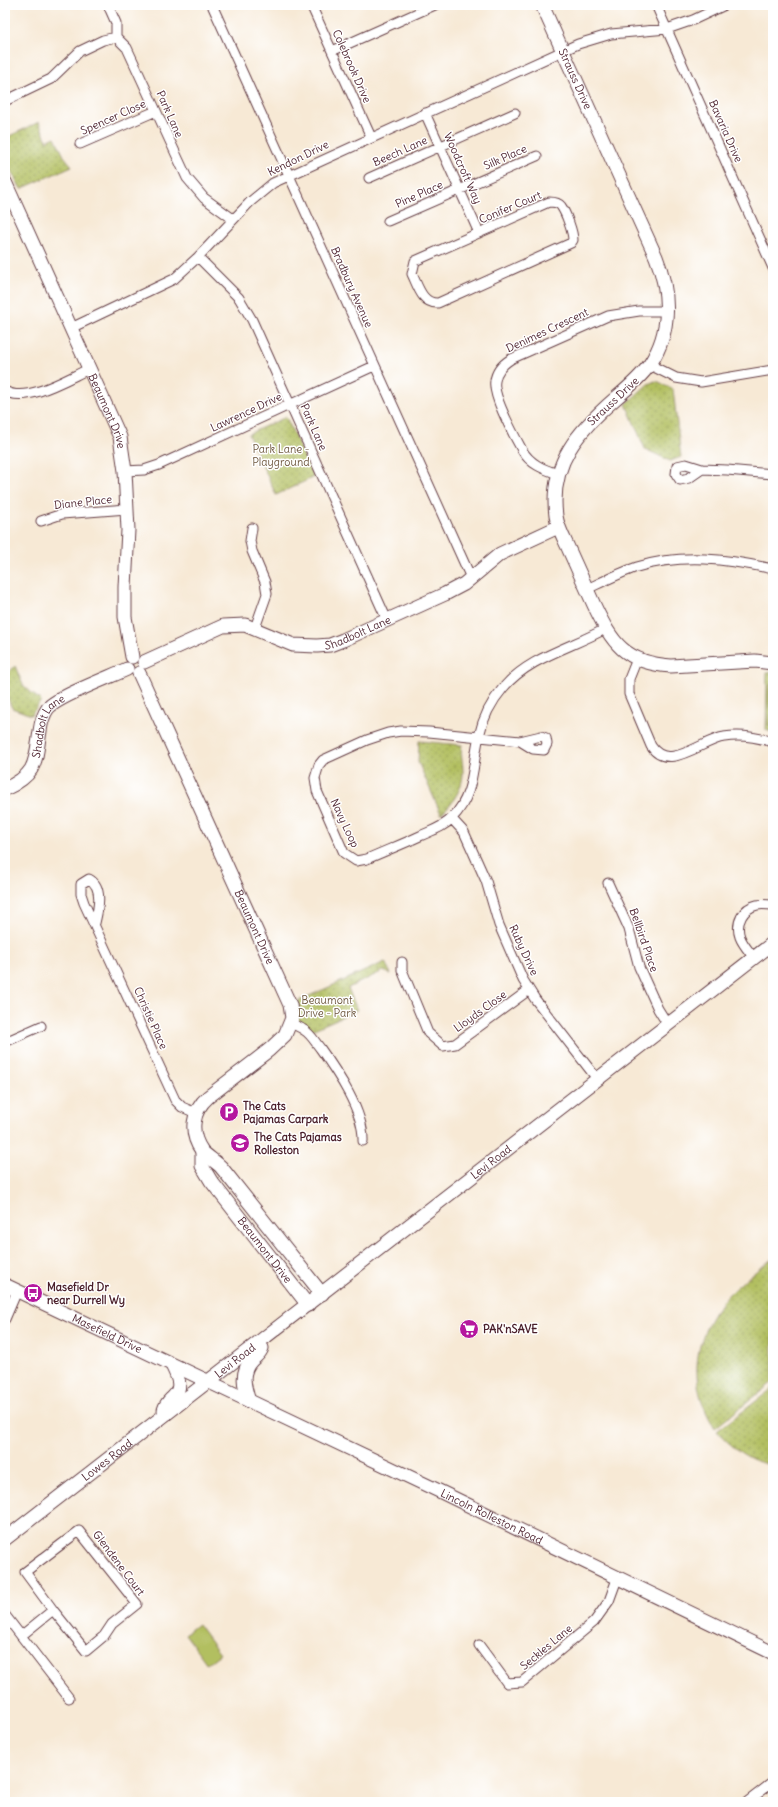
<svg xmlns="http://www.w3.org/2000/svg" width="778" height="1807" viewBox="0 0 778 1807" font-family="Delius,sans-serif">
	<defs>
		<pattern id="green-dots" width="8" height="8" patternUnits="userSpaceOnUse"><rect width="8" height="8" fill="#b2bf61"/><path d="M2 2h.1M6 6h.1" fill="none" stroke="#939b50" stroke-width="1.8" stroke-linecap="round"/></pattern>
	</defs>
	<rect width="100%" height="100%" fill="#fff"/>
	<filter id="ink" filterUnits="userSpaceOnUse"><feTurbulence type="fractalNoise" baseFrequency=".025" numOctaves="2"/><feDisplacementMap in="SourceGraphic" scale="8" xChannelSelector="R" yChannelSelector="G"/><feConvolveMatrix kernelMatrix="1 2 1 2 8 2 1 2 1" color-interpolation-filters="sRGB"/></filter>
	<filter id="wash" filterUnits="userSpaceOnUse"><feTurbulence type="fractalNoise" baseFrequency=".012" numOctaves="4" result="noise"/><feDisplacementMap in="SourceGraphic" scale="16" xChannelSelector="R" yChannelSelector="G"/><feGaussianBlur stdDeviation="0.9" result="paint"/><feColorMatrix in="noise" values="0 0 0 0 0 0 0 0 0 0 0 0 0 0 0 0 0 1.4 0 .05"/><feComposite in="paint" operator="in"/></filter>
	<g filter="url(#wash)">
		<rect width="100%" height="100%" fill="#f7e9d5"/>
		<path fill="url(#green-dots)" stroke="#7e6f46" d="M39 122 47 141 55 137 64 156 72 166 21 189 5 160V138Z
			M655 381 659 382 673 389 681 457 670 461 645 449 626 404 648 384Z
			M286 417 314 477 276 495 248 434Z
			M15 666 23 685 41 701 31 715 12 708 5 693V676Z
			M773 671V733L766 730 767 672Z
			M419 741 462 745C460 753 463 761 463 770 464 787 453 803 441 814L418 762Z
			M385 962 391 974 383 971 348 988 357 1010 312 1030 297 1020 294 1004 300 1000Z
			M773 1258V1382L715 1428C686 1384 693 1334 728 1295 741 1282 758 1270 773 1258Z
			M773 1388V1465C751 1463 731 1447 717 1431Z"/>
		<path fill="#b2bf61" stroke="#7e6f46" d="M769 685H773V725H768Z
			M198 1624 220 1654 207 1664 185 1634Z"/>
	</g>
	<g filter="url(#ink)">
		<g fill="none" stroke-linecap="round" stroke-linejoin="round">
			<g stroke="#643d44" stroke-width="11">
				<path id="street" d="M108 5 116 23V37
					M212 5 471 578
					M311 5 371 137
					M656 5 773 268
					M116 37 127 48 187 178 204 198 233 219
					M332 51 435 5
					M5 101 51 79 80 51 103 40 116 37
					M425 113 479 233
					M80 144 156 111
					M369 178 515 113
					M549 202C553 202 558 202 561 206 566 213 573 232 573 240L571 243 438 303C422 304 418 286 412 274L415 261Z
					M388 221 537 156
					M198 257 239 298 252 320 387 620
					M71 328 174 279 198 257 250 202 273 183 578 44 611 34 667 29 693 20 725 5
					M650 365 676 378 701 382 773 370
					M5 391C27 404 68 378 89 369
					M702 469 689 478 680 480 676 474 677 466 686 464 702 469 727 470 773 474
					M125 471 144 470 159 465 374 366
					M558 474C543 469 530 464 522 450 514 435 492 396 495 381 496 371 503 364 511 359L608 316 639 311H667
					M41 521 62 514 127 509
					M252 528 250 541 252 551 265 582 267 594 255 628
					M587 589C604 581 620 573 637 567 683 553 727 559 773 569
					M637 659 629 679V694L651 746C668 773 702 740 724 737 741 734 757 737 773 742
					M520 741 533 749 544 750 547 744 546 738 541 736 520 741 429 732 401 731 388 733 367 740 323 760 319 765 315 778 317 791 344 853 356 861 367 859C385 851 403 844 420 836 431 831 444 827 452 818 475 795 472 765 479 736 483 718 491 702 503 688 529 657 571 648 605 629
					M452 819 464 832 486 881 499 925 523 980 535 999 598 1080
					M608 883 629 929 639 967 658 1009 668 1025
					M95 923C98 910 104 887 89 879L81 884V894L84 903 175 1100 182 1107 196 1113
					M754 958C749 951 743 945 740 937 735 923 743 908 757 905 762 904 768 905 773 905
					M402 962V970L428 1033 443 1046 455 1044 529 990
					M290 1023C295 1025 300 1027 304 1030 311 1034 315 1042 320 1048 337 1072 364 1111 363 1141
					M5 1042 41 1026
					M5 1319 17 1291
					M5 1615 69 1698
					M21 1636 53 1610 25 1572 79 1531 137 1604 112 1624 104 1636 86 1651 53 1610
					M479 1645 507 1683 522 1682 594 1622 609 1601 617 1579
					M747 1802 773 1782"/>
			</g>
			<g stroke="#643d44" stroke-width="15">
				<g id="secondary">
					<path id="s1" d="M542 5 656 257C670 292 672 331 650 364 641 377 628 388 616 398 579 430 549 463 556 516 558 529 565 540 570 552 578 570 586 587 594 605 612 643 625 663 671 666L755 661 773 663"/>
					<path id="s2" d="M5 182 120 437 125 471 128 530 125 587V617L132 657"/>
					<path id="s3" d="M144 662 223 626 245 625 293 645 317 646 330 645 343 640 445 594 464 584 500 554 558 527"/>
					<path id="s4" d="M139 673 285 994 290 1005 292 1018 285 1035 269 1050 208 1097C192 1111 189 1133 202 1151 205 1155 216 1162 221 1167L322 1294"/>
					<path id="s5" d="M5 789C37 774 35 763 40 731 41 723 43 715 48 708 59 696 110 677 127 669"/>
					<path id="s6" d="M202 1152V1166L211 1181 308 1305"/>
					<path id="s7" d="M5 1285 439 1491 773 1653"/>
					<path d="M249 1401C244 1386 240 1372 252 1360 257 1355 260 1354 262 1348"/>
					<path d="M164 1410C166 1403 169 1401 173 1397 184 1387 177 1376 172 1365"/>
					<path id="s8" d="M5 1539 773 943"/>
				</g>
			</g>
			<use href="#street" stroke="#fff" stroke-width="9"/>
			<use href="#secondary" stroke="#fff" stroke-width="13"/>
		</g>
	</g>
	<defs>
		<g id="parking-disc" transform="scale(1)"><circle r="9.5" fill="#b5179e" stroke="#fff"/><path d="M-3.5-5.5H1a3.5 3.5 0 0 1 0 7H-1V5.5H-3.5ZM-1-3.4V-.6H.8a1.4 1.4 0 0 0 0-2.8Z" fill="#fff"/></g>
		<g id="school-disc" transform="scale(1)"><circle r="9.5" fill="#b5179e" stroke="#fff"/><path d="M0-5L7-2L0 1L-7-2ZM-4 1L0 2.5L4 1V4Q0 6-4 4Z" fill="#fff"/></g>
		<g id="bus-disc" transform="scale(1)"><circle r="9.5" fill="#b5179e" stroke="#fff"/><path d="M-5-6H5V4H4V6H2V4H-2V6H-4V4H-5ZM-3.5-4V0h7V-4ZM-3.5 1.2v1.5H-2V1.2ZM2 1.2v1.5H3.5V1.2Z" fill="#fff"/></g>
		<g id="supermarket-disc" transform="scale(1)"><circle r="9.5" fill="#b5179e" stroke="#fff"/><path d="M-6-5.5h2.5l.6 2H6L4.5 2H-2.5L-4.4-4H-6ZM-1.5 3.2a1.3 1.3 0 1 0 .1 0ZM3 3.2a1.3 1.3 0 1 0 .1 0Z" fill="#fff"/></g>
	</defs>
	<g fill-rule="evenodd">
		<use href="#parking-disc" x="229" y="1112"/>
		<use href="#school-disc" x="240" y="1143"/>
		<use href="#bus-disc" x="33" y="1293"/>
		<use href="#supermarket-disc" x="469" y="1329"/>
	</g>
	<g text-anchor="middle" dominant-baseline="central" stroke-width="3" stroke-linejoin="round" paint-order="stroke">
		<g font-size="11" fill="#4a1f2b" stroke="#fff">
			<text transform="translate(352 66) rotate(66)">Colebrook Drive</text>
			<text stroke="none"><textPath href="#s1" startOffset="81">Strauss Drive</textPath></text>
			<text transform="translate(170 114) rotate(66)">Park Lane</text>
			<text transform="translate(113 117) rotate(-24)">Spencer Close</text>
			<text transform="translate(726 131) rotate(66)">Bavaria Drive</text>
			<text transform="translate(400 151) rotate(-24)">Beech Lane</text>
			<text transform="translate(505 157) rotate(-24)">Silk Place</text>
			<text transform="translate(298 158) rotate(-26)">Kendon Drive</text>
			<text transform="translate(463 168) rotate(66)">Woodcroft Way</text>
			<text transform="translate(419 194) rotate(-24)">Pine Place</text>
			<text transform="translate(510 207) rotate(-23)">Conifer Court</text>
			<text transform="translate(352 287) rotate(66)">Bradbury Avenue</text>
			<text transform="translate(547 330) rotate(-25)">Denimes Crescent</text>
			<text transform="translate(613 401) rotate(-43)">Strauss Drive</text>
			<text stroke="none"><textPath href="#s2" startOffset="251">Beaumont Drive</textPath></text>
			<text transform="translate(246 412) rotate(-25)">Lawrence Drive</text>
			<text transform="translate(314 427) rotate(66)">Park Lane</text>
			<text transform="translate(83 502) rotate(-6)">Diane Place</text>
			<text stroke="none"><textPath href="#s3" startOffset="228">Shadbolt Lane</textPath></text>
			<text stroke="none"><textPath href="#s5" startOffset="81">Shadbolt Lane</textPath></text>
			<text transform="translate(345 823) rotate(65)">Navy Loop</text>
			<text stroke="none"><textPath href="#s4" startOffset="279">Beaumont Drive</textPath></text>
			<text transform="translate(644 940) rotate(71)">Bellbird Place</text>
			<text transform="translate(524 950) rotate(65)">Ruby Drive</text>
			<text transform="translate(480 1011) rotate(-36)">Lloyds Close</text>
			<text transform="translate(151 1018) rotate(66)">Christie Place</text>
			<text stroke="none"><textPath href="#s8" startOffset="615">Levi Road</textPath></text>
			<text stroke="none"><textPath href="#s6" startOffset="119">Beaumont Drive</textPath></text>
			<text stroke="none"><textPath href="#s7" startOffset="113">Masefield Drive</textPath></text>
			<text stroke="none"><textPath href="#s8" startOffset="291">Levi Road</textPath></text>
			<text stroke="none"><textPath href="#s8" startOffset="129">Lowes Road</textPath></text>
			<text stroke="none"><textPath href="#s7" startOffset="539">Lincoln Rolleston Road</textPath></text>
			<text transform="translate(119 1563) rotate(53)">Glendene Court</text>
			<text transform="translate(546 1647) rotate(-40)">Seckles Lane</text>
		</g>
		<g font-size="11" fill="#6e573e" stroke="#fff">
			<text x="281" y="449">Park Lane -<tspan x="281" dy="13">Playground</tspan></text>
			<text x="327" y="1000">Beaumont<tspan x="327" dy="13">Drive - Park</tspan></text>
		</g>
		<g font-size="11" font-weight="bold" fill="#4a1f2b" stroke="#fff" text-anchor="start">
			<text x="243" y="1106">The Cats<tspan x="243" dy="13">Pajamas Carpark</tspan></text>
			<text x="254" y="1137">The Cats Pajamas<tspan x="254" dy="13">Rolleston</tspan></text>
			<text x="47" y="1287">Masefield Dr<tspan x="47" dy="13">near Durrell Wy</tspan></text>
			<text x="483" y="1329">PAK'nSAVE</text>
		</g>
	</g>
	<rect width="778" height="1807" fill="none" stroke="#fff" stroke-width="20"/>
</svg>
